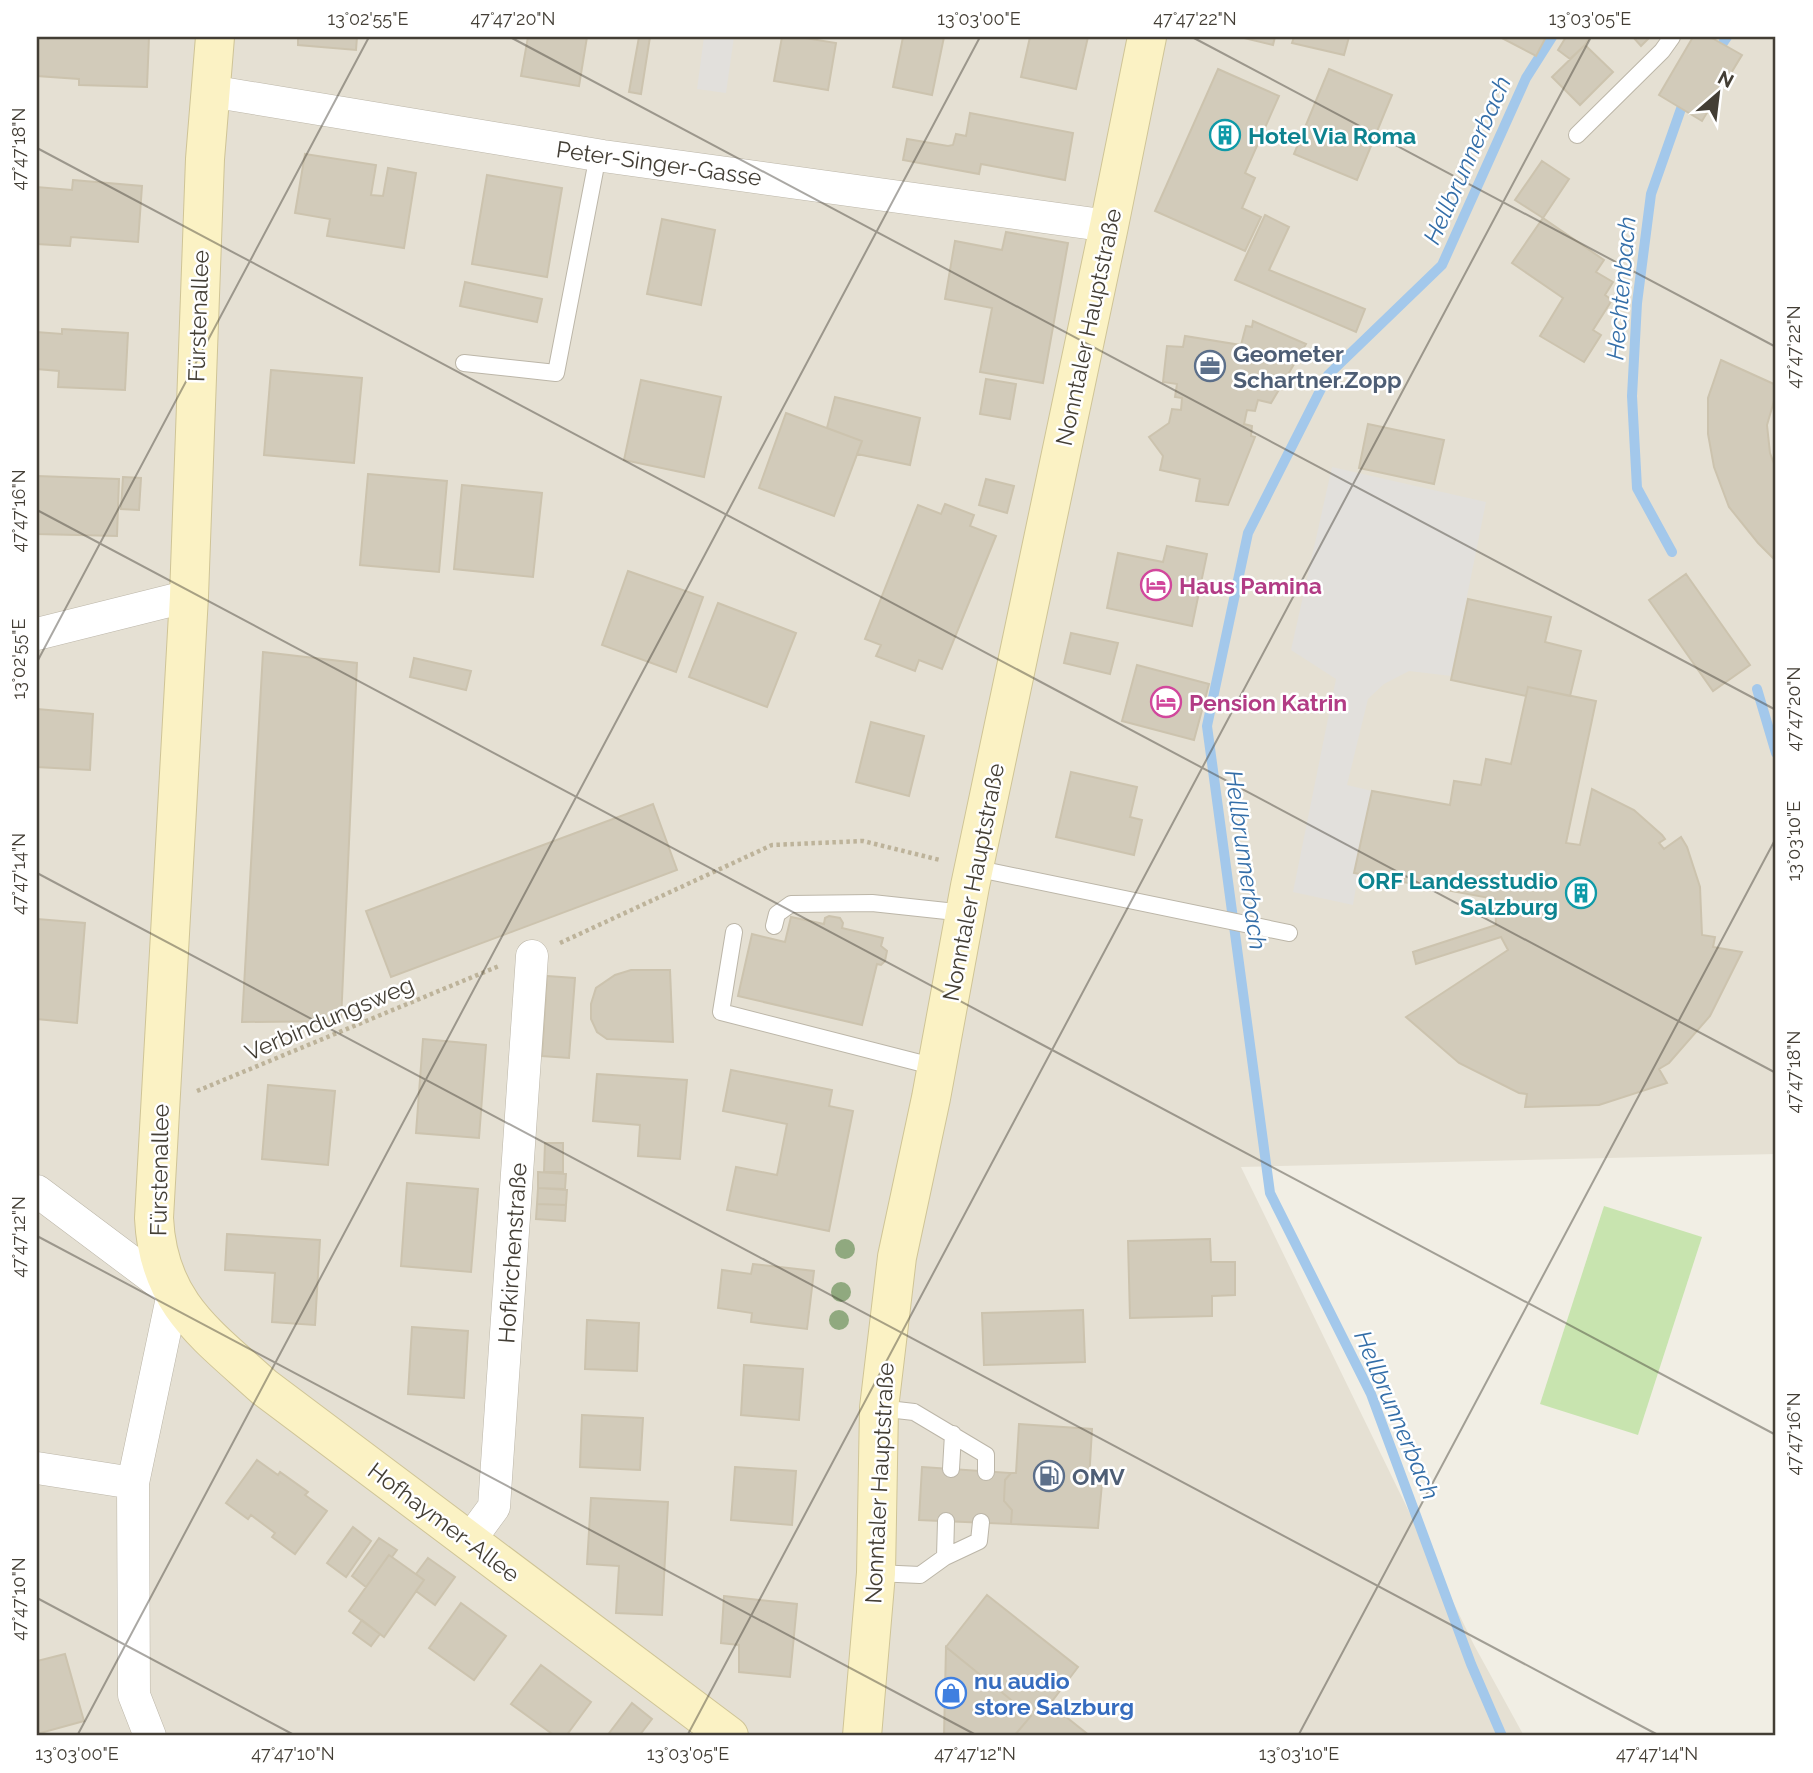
<svg xmlns="http://www.w3.org/2000/svg" width="1813" height="1773" viewBox="0 0 1813 1773" font-family="Raleway,sans-serif">
	<rect width="100%" height="100%" fill="#f1eee4"/>
	<path fill="#e5e0d3" d="M37 37H1776V1154L1241 1167 1474 1645 1524 1736H37Z"/>
	<path fill="#c8e4af" d="M1604 1206 1702 1237 1638 1435 1540 1404Z"/>
	<path fill="#e2e0dc" d="M704 37H734L726 93 697 89Z
		M1332 467 1486 502 1451 676 1409 671 1384 684 1368 699 1347 785 1372 791 1353 905 1293 892 1336 679 1291 650Z"/>
	<g fill="none" stroke-linecap="round" stroke-linejoin="round">
		<path stroke="#a3c8eb" stroke-width="10" d="M1714 56 1727 37
			M1672 552 1637 488 1632 396 1637 303 1651 194 1682 106 1689 96
			M1757 689 1776 753
			M1502 1736 1471 1664 1371 1394 1270 1193 1207 726 1248 533 1328 375 1442 265 1526 78 1552 37"/>
	</g>
	<path fill="#d2cbba" stroke="#ccc3ae" stroke-width="2" d="M37 37H149L147 87 79 85V79L37 76Z
		M298 37H357L356 50 298 45Z
		M528 37H587L579 86 521 76Z
		M639 37H650L641 94 629 92Z
		M782 37H799L836 43 828 90 774 81Z
		M903 37H944L932 95 893 87Z
		M1030 37H1088L1076 89 1021 77Z
		M1240 37H1275L1273 45Z
		M1294 37H1349L1344 55 1292 43Z
		M1500 37H1546L1536 56Z
		M1566 37H1590L1585 45 1570 59 1558 50Z
		M1633 37H1650L1641 46Z
		M1693 37H1710L1742 55 1702 121 1659 95Z
		M1585 45 1613 72 1580 105 1552 77Z
		M1218 69 1279 96 1245 173 1255 178 1242 208 1261 217 1245 251 1155 211Z
		M1329 69 1392 95 1357 180 1294 154Z
		M970 113 1073 133 1065 180 981 164 979 174 903 160 907 139 948 146 953 145 956 134 966 136Z
		M305 154 376 165 371 195 383 196 388 168 416 173 404 248 327 236 330 219 295 213Z
		M1542 161 1569 179 1543 218 1515 200Z
		M487 175 562 188 547 277 472 264Z
		M73 180 142 186 138 242 71 237 70 246 37 244V187L72 190Z
		M1265 215 1289 227 1269 270 1365 309 1356 332 1235 280Z
		M1543 218 1604 260 1596 272 1613 282 1605 295 1612 300 1593 330 1601 335 1584 362 1540 336 1563 298 1512 263Z
		M662 219 715 230 701 305 647 294Z
		M1006 232 1068 243 1043 383 980 372 992 308 945 299 955 241 1002 250Z
		M465 282 542 299 537 322 460 306Z
		M1253 321 1306 344 1271 403 1258 400 1255 411 1247 410 1244 424 1252 426 1251 436 1255 437 1228 505 1196 501 1200 479 1160 470 1163 456 1149 437 1169 423 1172 409 1181 410 1182 398 1175 397 1177 384 1163 382 1167 346 1183 347 1185 336 1241 345 1246 326 1252 327Z
		M62 329 128 333 125 390 58 387 59 371 37 369V332L62 334Z
		M1721 360 1776 385V394L1767 425 1770 453 1776 469V561L1758 543 1729 507 1714 467 1708 434V398Z
		M271 370 362 378 354 463 264 455Z
		M986 379 1016 384 1010 419 980 414Z
		M641 380 721 397 704 477 624 460Z
		M835 397 920 418 910 465 857 454 862 441 827 428Z
		M786 413 862 441 834 516 759 488Z
		M1368 424 1444 440 1434 484 1359 468Z
		M368 474 447 481 439 572 360 565Z
		M37 476 119 479 117 536 37 534Z
		M123 477 141 478 139 510 121 509Z
		M986 479 1014 486 1007 513 979 505Z
		M462 485 542 493 533 577 454 569Z
		M945 504 974 515 970 526 996 536 942 669 919 660 915 671 876 656 881 645 865 639 918 505 941 514Z
		M1167 546 1207 554 1192 626 1107 608 1118 553 1163 562Z
		M628 571 703 597 676 672 602 645Z
		M1686 574 1750 665 1713 691 1649 600Z
		M1468 599 1551 617 1545 642 1581 651 1570 696 1528 687 1526 696 1451 680Z
		M718 603 796 633 767 707 689 677Z
		M1071 633 1118 643 1110 674 1064 663Z
		M263 652 357 663 341 1021 242 1022Z
		M414 658 471 671 466 690 410 677Z
		M1137 665 1209 684 1194 740 1122 721Z
		M1528 687 1596 701 1566 843 1580 845 1592 789 1634 810 1662 835 1665 839 1659 843 1664 849 1681 837 1687 847 1700 887 1702 935 1715 937 1713 947 1742 952 1710 1016 1669 1063 1659 1069 1667 1083 1599 1105 1525 1107 1527 1094 1519 1093 1459 1063 1406 1017 1508 950 1501 937 1416 964 1413 952 1496 925 1495 899 1354 873 1372 791 1450 805 1454 781 1481 785 1486 759 1511 764Z
		M37 709 93 714 90 770 37 767Z
		M871 722 924 736 909 796 856 782Z
		M1071 772 1137 787 1130 817 1142 820 1134 855 1056 837Z
		M653 804 677 870 391 977 366 911Z
		M829 916 840 918 843 923 842 928 883 938 881 946 887 951 885 961 881 965 877 964 862 1025 738 996 752 934 785 942 791 917 824 924 825 918Z
		M37 919 85 923 77 1023 37 1019Z
		M631 970H670L673 1042 607 1039 597 1032 591 1019V1004L596 988 615 975Z
		M547 976 575 978 569 1058 542 1056Z
		M423 1039 486 1045 479 1138 416 1133Z
		M731 1070 832 1090 829 1106 853 1111 829 1231 727 1210 736 1167 777 1175 787 1124 723 1111Z
		M597 1074 687 1080 680 1159 638 1156 640 1125 593 1121Z
		M268 1085 335 1091 328 1165 262 1159Z
		M545 1143H563V1172H544Z
		M538 1172 566 1174 565 1189 538 1188Z
		M407 1183 478 1189 471 1272 401 1266Z
		M538 1188 567 1190 566 1205 537 1204Z
		M537 1204 566 1205 565 1221 536 1219Z
		M227 1234 320 1240 315 1325 272 1322 275 1273 225 1270Z
		M1210 1239 1211 1262H1235V1295L1212 1296V1316L1130 1318 1128 1241Z
		M753 1264 814 1271 807 1329 751 1322 752 1313 718 1308 722 1270 751 1274Z
		M1083 1310 1085 1362 984 1365 982 1313Z
		M587 1320 639 1323 637 1371 585 1369Z
		M412 1327 468 1331 464 1398 408 1394Z
		M744 1365 803 1369 799 1420 741 1415Z
		M582 1415 643 1418 640 1470 580 1467Z
		M1019 1424 1092 1429 1089 1481 1102 1483 1098 1528 1011 1524 1012 1510 1004 1501 1005 1480 1011 1473H1016Z
		M257 1460 278 1475 280 1472 308 1492 305 1495 327 1511 295 1554 272 1537 275 1533 251 1515 248 1519 226 1503Z
		M735 1467 796 1471 792 1525 731 1520Z
		M922 1467 1011 1473 1005 1480 1004 1501 1012 1510 1011 1524 919 1520Z
		M591 1498 668 1502 662 1615 616 1613 619 1566 587 1564Z
		M353 1527 371 1541 346 1577 327 1563Z
		M379 1538 397 1550 392 1557 389 1555 366 1587 352 1576Z
		M389 1555 424 1580 384 1637 349 1611Z
		M428 1558 455 1577 435 1605 416 1591 424 1580 416 1574Z
		M987 1595 1078 1667 1050 1704 1090 1736H1014L1031 1716 946 1647Z
		M724 1596 797 1604 790 1677 739 1672V1645L721 1643Z
		M461 1603 506 1636 474 1680 429 1648Z
		M362 1620 380 1634 371 1646 353 1633Z
		M946 1647 1031 1716 1014 1736H944Z
		M65 1654 84 1721 37 1734V1661Z
		M541 1665 591 1702 566 1736H555L511 1704Z
		M632 1703 652 1719 639 1736H607Z"/>
	<g fill="none" stroke-linecap="round" stroke-linejoin="round">
		<g stroke="#bcb6a8" stroke-width="18">
			<path id="lane" d="M1577 135 1662 51 1672 37
				M464 363 556 373 598 155
				M974 868 1289 933
				M774 926 777 914 791 904 872 903 965 913
				M734 932 721 1012 936 1067
				M879 1408 914 1412 986 1455V1472
				M951 1469 953 1434
				M945 1557 946 1521
				M876 1573 920 1575 945 1557 979 1541 981 1522"/>
		</g>
		<g stroke="#bcb6a8" stroke-width="33">
			<path id="street" d="M210 91 603 156 1109 226
				M37 634 189 596
				M37 1191 173 1293 133 1483 134 1695 150 1736
				M37 1468 133 1483
				M469 1541 494 1507 532 956"/>
		</g>
		<g stroke="#cfc496" stroke-width="40">
			<path id="secondary" d="M215 37 205 159 189 596 154 1218C158 1303 206 1334 264 1387L729 1736
				M862 1736 876 1573 879 1408 897 1257 931 1098 970 886 1109 226 1147 37"/>
		</g>
		<path stroke="#bdb39a" stroke-width="4.5" stroke-dasharray="3.5 3.5" stroke-linecap="butt" d="M560 943 772 845 863 841 940 860
			M197 1091 499 966"/>
		<use href="#lane" stroke="#fff" stroke-width="16"/>
		<use href="#street" stroke="#fff" stroke-width="32"/>
		<use href="#secondary" stroke="#fbf2c4" stroke-width="38"/>
	</g>
	<g fill="#90a97f">
		<circle cx="845" cy="1249" r="10"/>
		<circle cx="841" cy="1292" r="10"/>
		<circle cx="839" cy="1320" r="10"/>
	</g>
	<path fill="none" stroke="#433e35" stroke-width="2" stroke-opacity="0.45" d="M510 37 1776 710M1192 37 1776 347M37 148 1776 1073M37 510 1776 1435M37 662 369 37M37 873 1660 1736M37 1236 978 1736M37 1598 296 1736M77 1736 980 37M687 1736 1591 37M1298 1736 1776 838"/>
	<defs>
		<g id="building-ring" transform="scale(1.575)"><circle r="9.5" fill="#fff" stroke="#0f9aa8" stroke-width="1.5"/><path d="M-4-6H4V6H1V3H-1V6H-4ZM-2.5-4.3h1.7v1.8h-1.7ZM.8-4.3h1.7v1.8H.8ZM-2.5-1h1.7V.8h-1.7ZM.8-1h1.7V.8H.8Z" fill="#0f9aa8"/></g>
		<g id="office-ring" transform="scale(1.575)"><circle r="9.5" fill="#fff" stroke="#5c6f8a" stroke-width="1.5"/><path d="M-6-3h4V-5.5h4V-3h4V5H-6ZM-1-4.5V-3h2v-1.5ZM-6 0V1H6V0Z" fill="#5c6f8a"/></g>
		<g id="hotel-ring" transform="scale(1.575)"><circle r="9.5" fill="#fff" stroke="#d1479c" stroke-width="1.5"/><path d="M-6-4.5h1.5V1H6V5H4.5V3h-9V5H-6ZM-4 0a1.8 1.8 0 1 1 3.6 0ZM.5 0V-2.5h3Q6-2.5 6 0Z" fill="#d1479c"/></g>
		<g id="fuel-ring" transform="scale(1.575)"><circle r="9.5" fill="#fff" stroke="#5c6f8a" stroke-width="1.5"/><path d="M-5.5-6h7V0h2V4h1.3V-2.5L3-4.5l.8-.8L6-3V5H2.5V1h-1V6h-7ZM-4.2-4.7v3.2H.2V-4.7Z" fill="#5c6f8a"/></g>
		<g id="shop-ring" transform="scale(1.575)"><circle r="9.5" fill="#fff" stroke="#3f7fe0" stroke-width="1.5"/><path d="M-5-2.5h2.3a2.7 3.5 0 0 1 5.4 0H5L5.5 6h-11ZM-1.5-2.5h3a1.5 2.3 0 0 0-3 0Z" fill="#3f7fe0"/></g>
	</defs>
	<g fill-rule="evenodd">
		<use href="#building-ring" x="1225" y="135"/>
		<use href="#office-ring" x="1210" y="366"/>
		<use href="#hotel-ring" x="1156" y="585"/>
		<use href="#hotel-ring" x="1166" y="702"/>
		<use href="#building-ring" x="1581" y="893"/>
		<use href="#fuel-ring" x="1049" y="1476"/>
		<use href="#shop-ring" x="951" y="1693"/>
	</g>
	<g text-anchor="middle" dominant-baseline="central" stroke-width="5" stroke-linejoin="round" paint-order="stroke">
		<g font-size="23" font-weight="bold" fill="#0d838f" stroke="#fff" text-anchor="start">
			<text x="1248" y="135">Hotel Via Roma</text>
			<text x="1558" y="880" text-anchor="end">ORF Landesstudio<tspan x="1558" dy="26">Salzburg</tspan></text>
		</g>
		<g font-size="23" fill="#433e35" stroke="#fff">
			<text transform="translate(659 163) rotate(8)">Peter-Singer-Gasse</text>
			<text transform="translate(198 316) rotate(-88)">Fürstenallee</text>
			<text transform="translate(1088 327) rotate(-78)">Nonntaler Hauptstraße</text>
			<text transform="translate(973 882) rotate(-79)">Nonntaler Hauptstraße</text>
			<text transform="translate(329 1018) rotate(-23)">Verbindungsweg</text>
			<text transform="translate(159 1170) rotate(-89)">Fürstenallee</text>
			<text transform="translate(512 1253) rotate(-86)">Hofkirchenstraße</text>
			<text transform="translate(879 1483) rotate(-87)">Nonntaler Hauptstraße</text>
			<text transform="translate(444 1522) rotate(37)">Hofhaymer-Allee</text>
		</g>
		<g font-size="23" font-weight="bold" fill="#4e5e75" stroke="#fff" text-anchor="start">
			<text x="1233" y="353">Geometer<tspan x="1233" dy="26">Schartner.Zopp</tspan></text>
			<text x="1072" y="1476">OMV</text>
		</g>
		<g font-size="23" font-weight="bold" fill="#b23c85" stroke="#fff" text-anchor="start">
			<text x="1179" y="585">Haus Pamina</text>
			<text x="1189" y="702">Pension Katrin</text>
		</g>
		<g font-size="23" font-weight="bold" fill="#366cbe" stroke="#fff" text-anchor="start">
			<text x="974" y="1680">nu audio<tspan x="974" dy="26">store Salzburg</tspan></text>
		</g>
		<g font-size="24" font-style="italic" fill="#346ea8" stroke="#fff">
			<text transform="translate(1467 160) rotate(-66)">Hellbrunnerbach</text>
			<text transform="translate(1621 288) rotate(-85)">Hechtenbach</text>
			<text transform="translate(1246 860) rotate(82)">Hellbrunnerbach</text>
			<text transform="translate(1397 1415) rotate(67)">Hellbrunnerbach</text>
		</g>
	</g>
	<rect width="1813" height="1773" fill="none" stroke="#ffffff" stroke-width="77"/>
	<g transform="translate(1718 94) rotate(28)" stroke="#ffffff" stroke-width="5" paint-order="stroke">
	<path d="M0-5L12 26L0 18L-12 26Z" fill="#433e35"/>
	<text y="-10" font-size="19" font-weight="bold" text-anchor="middle" fill="#433e35">N</text>
	</g>
	<rect x="38" y="38" width="1736" height="1696" fill="none" stroke="#433e35" stroke-width="2.5"/>
	<g font-size="18" text-anchor="middle" fill="#433e35">
		<text x="368" y="25">13°02'55"E</text>
		<text x="513" y="25">47°47'20"N</text>
		<text x="979" y="25">13°03'00"E</text>
		<text x="1195" y="25">47°47'22"N</text>
		<text x="1590" y="25">13°03'05"E</text>
		<text transform="translate(19 149) rotate(-90)" y="6">47°47'18"N</text>
		<text transform="translate(1794 347) rotate(-90)" y="6">47°47'22"N</text>
		<text transform="translate(19 511) rotate(-90)" y="6">47°47'16"N</text>
		<text transform="translate(19 659) rotate(-90)" y="6">13°02'55"E</text>
		<text transform="translate(1794 709) rotate(-90)" y="6">47°47'20"N</text>
		<text transform="translate(1794 841) rotate(-90)" y="6">13°03'10"E</text>
		<text transform="translate(19 874) rotate(-90)" y="6">47°47'14"N</text>
		<text transform="translate(1794 1072) rotate(-90)" y="6">47°47'18"N</text>
		<text transform="translate(19 1237) rotate(-90)" y="6">47°47'12"N</text>
		<text transform="translate(1794 1434) rotate(-90)" y="6">47°47'16"N</text>
		<text transform="translate(19 1599) rotate(-90)" y="6">47°47'10"N</text>
		<text x="77" y="1760">13°03'00"E</text>
		<text x="293" y="1760">47°47'10"N</text>
		<text x="688" y="1760">13°03'05"E</text>
		<text x="975" y="1760">47°47'12"N</text>
		<text x="1299" y="1760">13°03'10"E</text>
		<text x="1657" y="1760">47°47'14"N</text>
	</g>
</svg>
